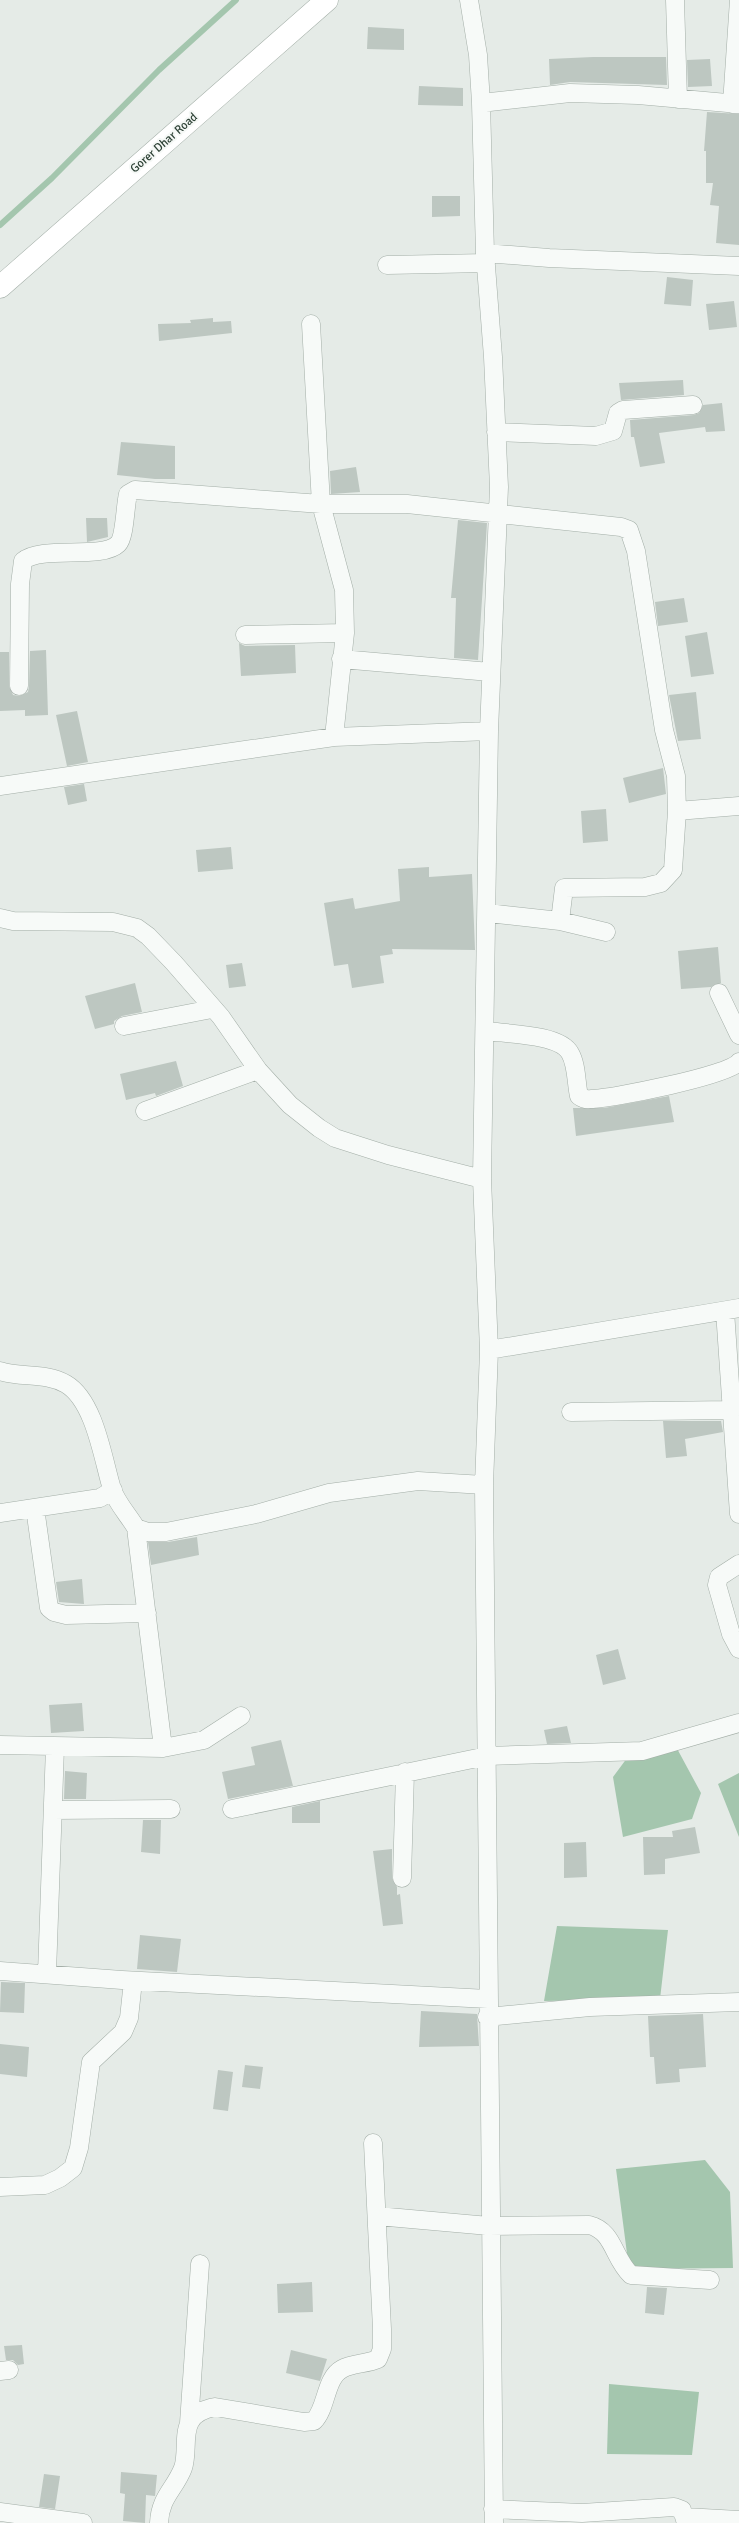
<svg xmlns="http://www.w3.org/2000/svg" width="739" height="2523" font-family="Signika,sans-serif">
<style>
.water{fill:#a4c6ae}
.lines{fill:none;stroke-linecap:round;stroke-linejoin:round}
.stream{stroke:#a4c6ae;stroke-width:6}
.building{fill:#bdc7c1}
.street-casing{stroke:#a3aea7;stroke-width:19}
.secondary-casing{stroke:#a3aea7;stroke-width:23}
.street{stroke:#f7faf8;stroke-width:18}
.secondary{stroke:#fff;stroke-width:22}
.labels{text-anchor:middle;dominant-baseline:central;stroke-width:4;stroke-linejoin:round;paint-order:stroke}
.street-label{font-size:12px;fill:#2e4236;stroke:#f5f8f6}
</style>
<rect width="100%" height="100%" fill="#e5ebe7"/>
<path class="water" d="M674,1743L701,1793L692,1819L623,1837L613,1777L633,1750Z
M739,1773V1837L718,1784Z
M557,1926L668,1930L660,1999L544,2001Z
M705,2160L730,2192L733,2268L629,2269L616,2169Z
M609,2384L699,2392L692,2455L607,2454Z"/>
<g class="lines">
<path class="stream" d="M0,225L52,178L159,70L236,0"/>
</g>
<path class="building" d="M368,27L404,29V50L367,49Z
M593,57H666L667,85L570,82L550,85L549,59Z
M710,59L712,86L688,87L687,60Z
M419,86L463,88V106L418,105Z
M707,112L739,114V245L716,243L719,206L710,205L713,183H706V151H704Z
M432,196H460V216L432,217Z
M667,277L693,280L691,306L664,304Z
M734,301L737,327L709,330L706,304Z
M213,318V322L231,321L232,333L159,341L158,324L191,323L190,320Z
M683,380L684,395L621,400L619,383Z
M722,403L725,431L706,432L705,427L659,433L665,463L640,467L634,437H631L630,420L694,415L699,413L703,405Z
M121,442L175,446V479H155L117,475Z
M356,467L360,492L331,494L330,471Z
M86,518H107L108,537L87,542Z
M458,520L487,523L478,660L454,658L456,598H451Z
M684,598L688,622L658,626L655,602Z
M707,632L714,674L691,677L685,636Z
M239,643L245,646L295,645L296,673L241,676Z
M46,650L48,715L25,716V710L0,711V652H9V686L13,695L19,696L28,692L29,686L30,651Z
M696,692L701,739L678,741L669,695Z
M77,711L88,762L67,766L56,715Z
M663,768L666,794L629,803L623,778Z
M84,784L87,801L68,805L64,787Z
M606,809L608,841L583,843L581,811Z
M231,847L233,869L198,872L196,850Z
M429,867V877L472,874L475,950L392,949L393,954L380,956L384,983L352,988L348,964L334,966L324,903L353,898L355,909L400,901L398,869Z
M718,947L721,983L711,987L681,989L678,951Z
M242,963L246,986L229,988L226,965Z
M135,983L142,1012L122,1016L114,1021V1024L95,1029L85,996Z
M176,1061L183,1086L156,1096L155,1093L126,1100L120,1074Z
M669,1096L674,1122L576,1136L573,1108H604Z
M663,1421H721L723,1432L685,1439L687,1456L666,1458Z
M197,1537L199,1555L151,1565L148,1542H168Z
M82,1579L84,1604L59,1602L56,1582Z
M618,1649L626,1679L603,1685L596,1655Z
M82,1703L84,1731L51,1733L49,1705Z
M567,1726L571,1743L547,1744L544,1730Z
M281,1740L293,1786L228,1799L222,1772L255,1765L251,1747Z
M65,1771L87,1773L86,1799H64Z
M320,1801V1823H292V1807Z
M143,1820H161L160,1854L141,1852Z
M695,1827L700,1853L665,1859V1874L644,1875L643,1837H673L672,1831Z
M586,1842L587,1877L564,1878V1843Z
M392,1849V1878L397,1887V1895L400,1894L403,1924L383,1926L373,1851Z
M140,1935L181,1939L177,1972L137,1969Z
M1,1982L25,1983L24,2013L0,2012Z
M421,2011L477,2014L479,2046L419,2047Z
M703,2014L706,2067L679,2069L680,2082L656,2084L654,2057H650L648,2016Z
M0,2044L29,2047L27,2077L0,2074Z
M245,2065L263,2067L260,2089L242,2087Z
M218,2070L233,2072L228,2111L213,2109Z
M312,2282L313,2312L278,2313L277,2284Z
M647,2287L667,2288L664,2315L645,2313Z
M22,2345L24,2364L18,2365L13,2360H6L4,2346Z
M291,2350L327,2359L320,2381L286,2373Z
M121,2472L157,2475L155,2496L146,2495L145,2523L123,2521L125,2494L120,2493Z
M44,2474L60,2476L55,2509L39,2507Z"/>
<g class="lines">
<g class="street-casing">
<path id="street" d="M469,0L478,55L481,103L485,253L493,357L499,487L489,731L482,1179L489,1350L484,1485L494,2523
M675,0L678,99
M481,103L570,93L638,95L739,104
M732,104L739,0
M485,253L549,258L739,266
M387,265L486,263
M311,324L321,504L344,590L345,633L334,737
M496,432L596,436L613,431L618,413L623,410L693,405
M245,635L345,633
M341,659L490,672
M19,686L20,584L23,561C41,545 102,560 118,544C125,537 125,506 128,494L135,490L321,504H407L621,527L629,530L636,551L664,730L676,776L677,811L673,870L661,883L645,887L564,888L560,921L488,913
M0,786L334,737L489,731
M677,811L739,806
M0,918L13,921L113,922L137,928L148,936L174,963L221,1017L258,1070L290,1105L319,1128L335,1138L388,1155L482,1179
M560,921L606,932
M719,993L739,1035
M124,1026L212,1009
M486,1031C507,1034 560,1034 570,1053C577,1065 576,1083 579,1096C583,1099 586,1100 591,1099C610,1099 731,1075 739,1062
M145,1111L258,1070
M725,1311L739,1514
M489,1350L739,1308
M0,1371C21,1378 45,1372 66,1384C95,1401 103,1460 112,1489C116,1502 129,1516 136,1528L148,1532H166L256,1514L329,1493L418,1481L484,1485
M571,1412L732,1410
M35,1508L49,1608L54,1612L66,1615L147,1613
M0,1513L100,1498L113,1490
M136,1528L163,1748
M739,1564L719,1577L717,1585L731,1634L739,1649
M0,1745L163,1748L204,1740L241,1716
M232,1809L487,1756L642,1751L739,1723
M53,1810L171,1809
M402,1878L405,1772
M0,1971L122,1980L488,1999
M47,1973L55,1747
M487,2017L590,2007L739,2002
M0,2187L45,2185L60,2178L73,2168L79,2148L91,2062L123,2032L129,2018L133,1981
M377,2216L489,2226L589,2225C614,2231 613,2258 631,2275L710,2280
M0,2371L9,2370
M189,2423L200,2264
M493,2509L582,2513L674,2507L682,2510L686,2523
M0,2512L83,2523
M685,2517L739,2520
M159,2523C160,2497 175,2489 183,2468C188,2454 183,2434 190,2422C195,2412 205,2409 215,2407L304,2422L314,2421C327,2408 325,2378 342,2369C352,2363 367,2364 378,2359L382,2349V2329L373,2143"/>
</g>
<g class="secondary-casing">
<path id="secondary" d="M0,287L327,0"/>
</g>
<use href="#street" class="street"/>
<use href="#secondary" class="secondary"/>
</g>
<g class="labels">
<g class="street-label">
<text transform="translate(164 143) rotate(-41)">Gorer Dhar Road</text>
</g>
</g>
</svg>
